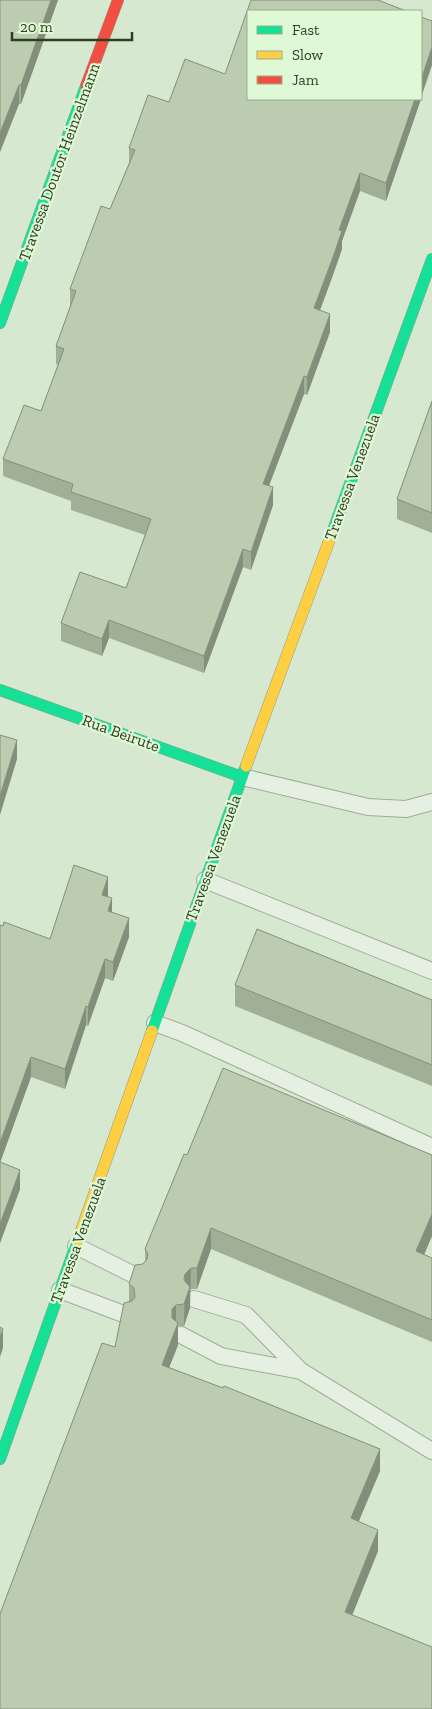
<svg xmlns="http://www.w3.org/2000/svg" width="432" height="1709" font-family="'Zilla Slab',serif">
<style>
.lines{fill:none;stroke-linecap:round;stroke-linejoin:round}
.lane-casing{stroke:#a0ad98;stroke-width:18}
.fast-casing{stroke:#909d88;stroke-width:12}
.slow-casing{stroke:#909d88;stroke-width:12}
.jam-casing{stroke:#909d88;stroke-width:12}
.lane{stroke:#e5efe2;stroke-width:16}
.fast{stroke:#16e098;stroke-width:11}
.slow{stroke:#ffcf43;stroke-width:11}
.jam{stroke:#f24e42;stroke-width:11}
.wall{fill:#a2af97}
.shaded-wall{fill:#848f7b}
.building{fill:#bcccb0;stroke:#848f7b}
.labels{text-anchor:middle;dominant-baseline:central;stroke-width:4.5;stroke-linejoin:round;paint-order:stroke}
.street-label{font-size:16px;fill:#2e3e1e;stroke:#dff8d6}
</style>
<rect width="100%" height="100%" fill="#d6e8d0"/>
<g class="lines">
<g class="lane-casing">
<path id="lane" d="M242,777L368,807L406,809L432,802
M205,880L432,971
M155,1023L182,1033L432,1147
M76,1246L138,1277
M60,1290L126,1315
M194,1299L246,1315L301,1371L432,1451
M181,1335L221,1356L301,1371"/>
</g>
<g class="fast-casing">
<path id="fast" d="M0,323L86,86
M332,533L432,259
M0,690L242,777
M152,1031L246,766
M0,1459L77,1242"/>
</g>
<g class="slow-casing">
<path id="slow" d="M246,766L332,533
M77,1242L152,1031"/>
</g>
<g class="jam-casing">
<path id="jam" d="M86,86L118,0"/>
</g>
<use href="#lane" class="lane"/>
<use href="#fast" class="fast"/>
<use href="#slow" class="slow"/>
<use href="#jam" class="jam"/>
</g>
<path class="wall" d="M0,0H58L21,104H19L0,152Z
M225,74L421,99L386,201L360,191L342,241V249L320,310L330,332L307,395L304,394L269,486L273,505L251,570L243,567L204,673L109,638L102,656L61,641V623L126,588L145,535L71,510V501L3,476V459L41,411L59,365L56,364V346L70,307V289L110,209L129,163V148L169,102Z
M432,401V533L397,519V499Z
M108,897L112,913L129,937L113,981L105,978L88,1026L86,1025L65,1089L31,1077L0,1162L20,1189L0,1243V925L50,939Z
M235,985L432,1000V1086L235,1006Z
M184,1154L432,1236L424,1255L432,1258V1342L211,1249L197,1289H191L190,1290V1308L184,1326H178V1345L169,1367L380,1471L358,1521L378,1551L352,1615L432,1709L115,1347L129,1302V1284L145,1262V1249Z"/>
<path class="shaded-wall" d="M51,0H58L21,104V85Z
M432,47V65L421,98V80Z
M19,85V104L0,152V133Z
M415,99H421L386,201V183Z
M360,173V191L342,241V249L332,278L314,326V308L339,230Z
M330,314V332L307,395V377Z
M304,376V394L263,501V484Z
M273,487V505L251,570V552Z
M243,549V567L204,673V656Z
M109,620V638L102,656V639Z
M17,740V759L0,815V796Z
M108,877V896L102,914V895Z
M112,898V917L108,911Z
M129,918V937L113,981V962Z
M105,959V978L88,1026V1007Z
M86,1006V1025L65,1089V1069Z
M31,1057V1077L0,1163V1143Z
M20,1170V1189L0,1243V1224Z
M432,1214V1236L416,1273V1251Z
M211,1228V1249L197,1289V1268Z
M191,1268L190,1308L184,1326L185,1274Z
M176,1305V1326L172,1331V1309Z
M178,1323V1345L162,1386V1365Z
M3,1329V1348L0,1357V1338Z
M380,1449V1471L351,1540V1518Z
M378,1530V1551L345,1633V1612Z"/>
<path class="building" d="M0,0H51L21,85H19L0,133Z
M251,0H378L406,11H248V99H415L386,183L360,173L339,230L342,231L332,260L314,308L330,314L307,377L304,376L263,484L273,487L251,552L243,549L204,656L109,620L102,639L61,623L80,572L126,588L151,519L71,492L73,484L3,459L24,405L41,411L64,349L56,346L76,291L70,289L101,206L110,209L135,150L129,148L148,95L169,102L185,59L225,74Z
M421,17L432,21V47L421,80Z
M432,401V513L397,499Z
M0,735L17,740L0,796Z
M74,865L108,877L102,895L112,898L108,911L129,918L113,962L105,959L88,1007L86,1006L65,1069L31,1057L0,1143V925L3,926L4,922L50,939Z
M257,929L432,1000V1065L235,985Z
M223,1068L432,1155V1214L416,1251L432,1258V1320L211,1228L197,1268H191L185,1274L184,1280L190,1287L184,1304L176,1305L172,1309V1318L178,1323L162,1365L223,1388L224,1386L380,1449L351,1518L378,1530L345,1612L432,1647V1709H0V1614L102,1343L115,1347L124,1303L132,1301L135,1297L134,1288L129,1284L135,1265L143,1264L147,1259L148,1254L145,1249L184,1154L187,1155Z
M0,1162L20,1170L0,1224Z
M0,1327L3,1329L0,1338Z"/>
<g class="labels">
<g class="street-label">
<text transform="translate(59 162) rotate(-70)">Travessa Doutor Heinzelmann</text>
<text transform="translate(352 477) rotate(-70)">Travessa Venezuela</text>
<text transform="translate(121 733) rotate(20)">Rua Beirute</text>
<text transform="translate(213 858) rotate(-70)">Travessa Venezuela</text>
<text transform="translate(78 1240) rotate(-70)">Travessa Venezuela</text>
</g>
</g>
<rect x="247" y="10" width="175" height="90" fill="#dff8d6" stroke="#98ae8c"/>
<rect x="257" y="26" width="25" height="8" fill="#16e098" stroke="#98ae8c"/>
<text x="292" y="35" font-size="15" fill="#2e3e1e">Fast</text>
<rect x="257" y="51" width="25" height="8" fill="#ffcf43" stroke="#98ae8c"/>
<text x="292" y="60" font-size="15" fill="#2e3e1e">Slow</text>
<rect x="257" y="76" width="25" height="8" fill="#f24e42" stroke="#98ae8c"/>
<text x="292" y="85" font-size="15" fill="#2e3e1e">Jam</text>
<path d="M12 32v8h120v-8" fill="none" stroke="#2e3e1e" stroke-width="2.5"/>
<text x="20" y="32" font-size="15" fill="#2e3e1e" stroke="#dff8d6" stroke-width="4" paint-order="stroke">20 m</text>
</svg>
